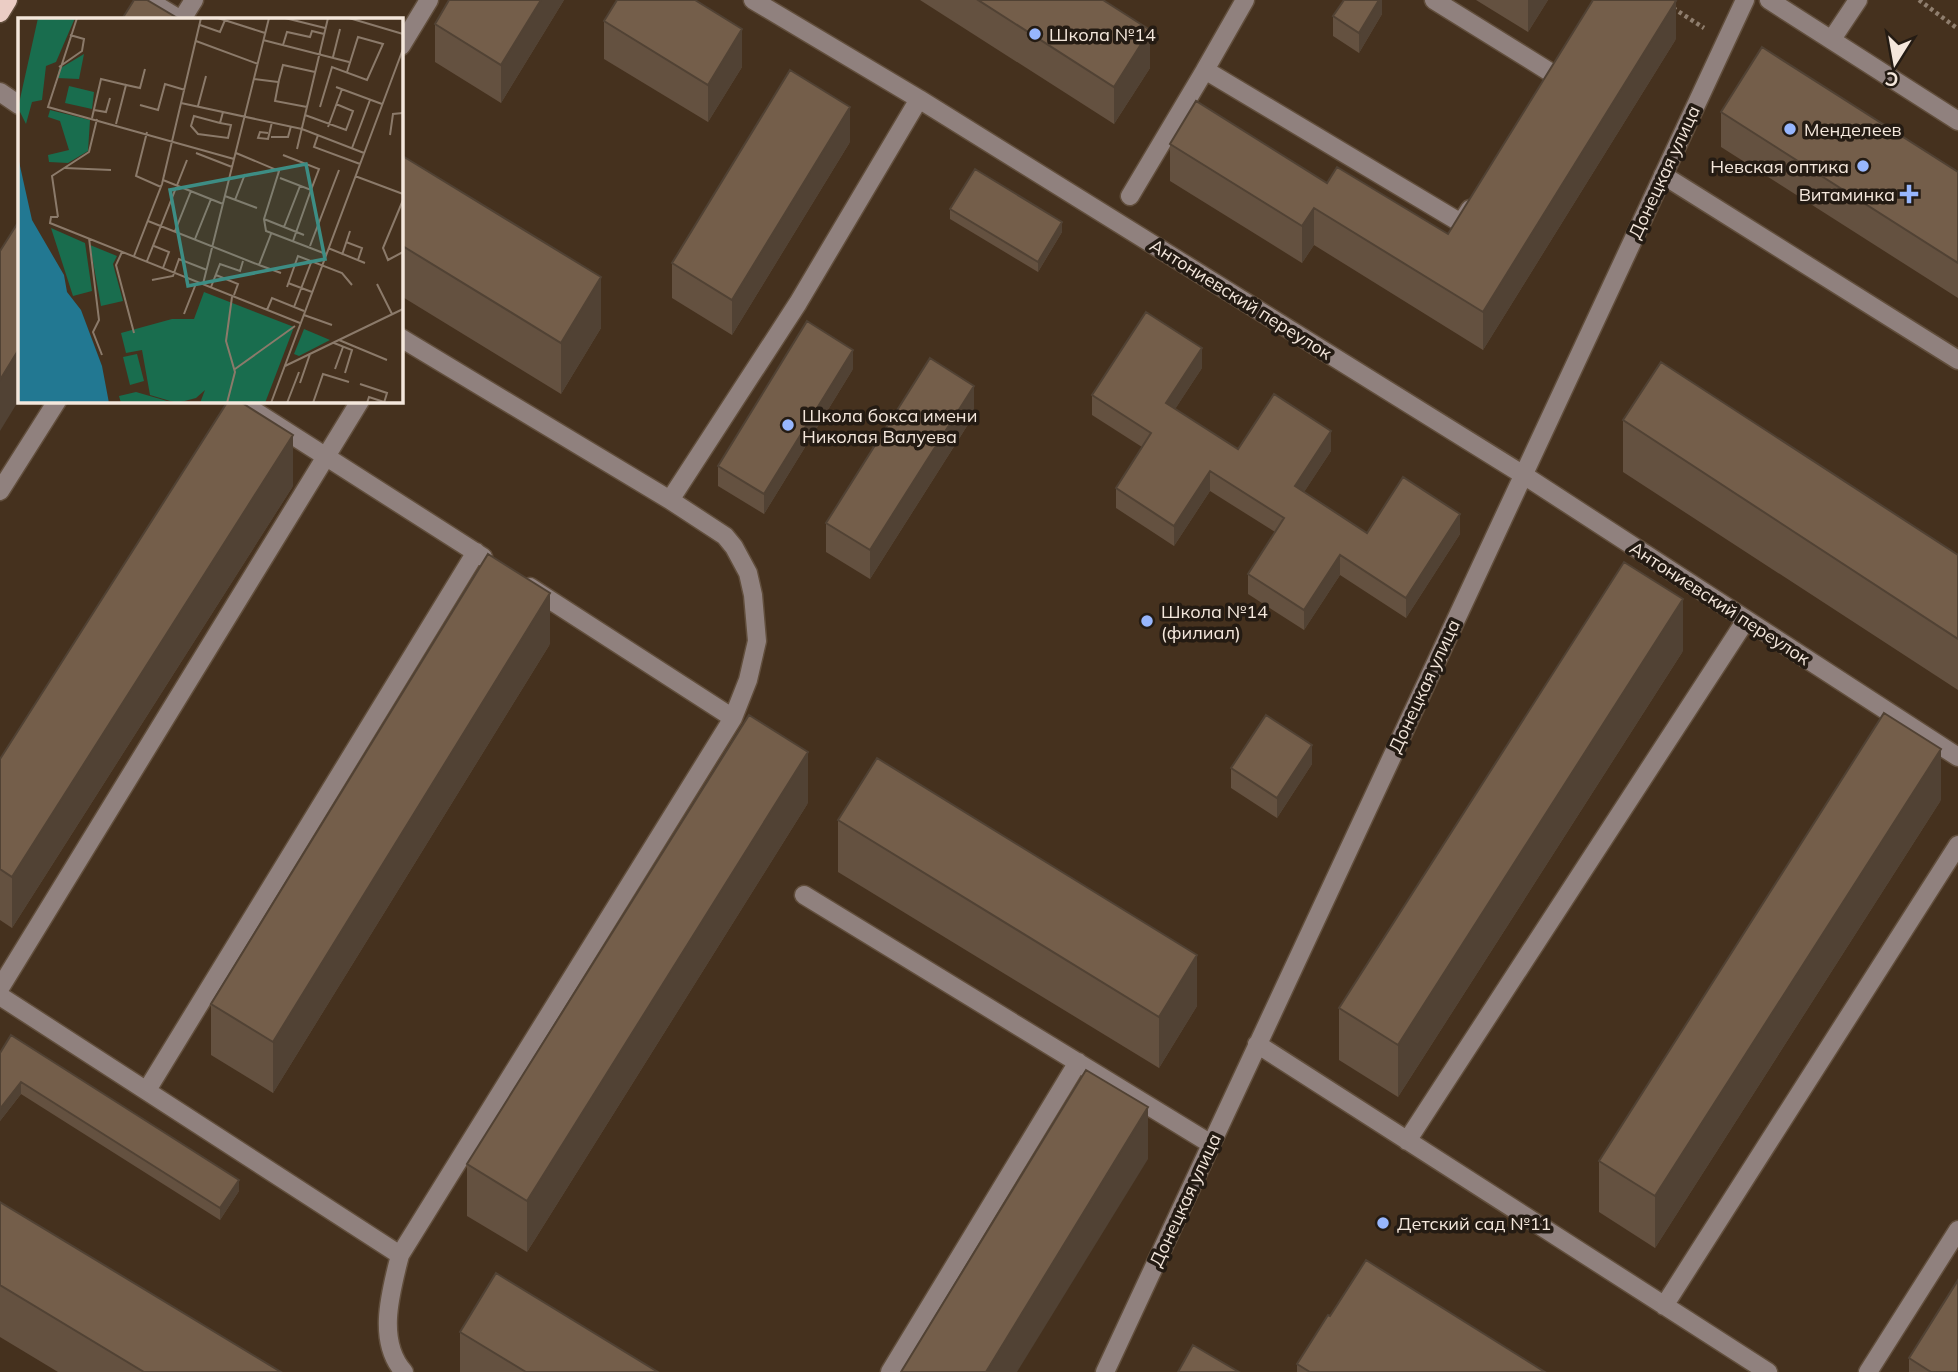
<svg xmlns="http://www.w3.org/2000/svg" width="1958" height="1372" font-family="Mulish,sans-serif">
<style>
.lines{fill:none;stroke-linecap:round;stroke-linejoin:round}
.minor-casing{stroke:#614e3c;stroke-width:21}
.major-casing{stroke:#614e3c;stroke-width:21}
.path{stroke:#8f7e6e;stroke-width:4.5;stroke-dasharray:3.5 3.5;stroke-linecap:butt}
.minor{stroke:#90817e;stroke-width:18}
.major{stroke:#ebcdc5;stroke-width:18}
.wall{fill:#645140}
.shaded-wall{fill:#514234}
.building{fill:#745e4a;stroke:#514234;stroke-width:2}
.poi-dot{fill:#97b6fd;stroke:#241b13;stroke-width:2.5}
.labels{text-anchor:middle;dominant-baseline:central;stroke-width:7;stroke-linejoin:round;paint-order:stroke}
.poi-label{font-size:18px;fill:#f4e7dc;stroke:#241b13;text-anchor:start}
.street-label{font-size:18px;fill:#f4e7dc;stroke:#241b13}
.inset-road{fill:none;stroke:#8b7a6a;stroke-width:2}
.view{fill:#3d8d84;fill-opacity:0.15;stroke:#3d8d84;stroke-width:3.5}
.inset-edge{fill:none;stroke:#f4e7dc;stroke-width:3.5}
</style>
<rect width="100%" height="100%" fill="#45311e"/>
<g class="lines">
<g class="minor-casing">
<path id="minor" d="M148,0L179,19
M753,0L919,99
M1434,0L1553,74
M1769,0L1958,121
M182,19L194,0
M1832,39L1858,0
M401,46L429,0
M1205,70L1245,0
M0,92L19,105
M1663,175L1958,360
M1130,196L1205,70L1461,223L1470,209
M401,338L670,500L725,536L734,547L748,573L753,595L757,641L748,680L733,718L400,1255C391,1291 376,1341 404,1372
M239,401L483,557
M0,491L57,401
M670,500L798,303L919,99L1522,474L1958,757
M530,587L733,718
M804,895L1211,1144
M0,988L360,401
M0,996L400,1255
M1257,1044L1768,1372
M147,1090L476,552
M1407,1141L1746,620
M1664,1306L1958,845
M890,1372L1078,1062
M1105,1372L1745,0
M1868,1372L1958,1230"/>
</g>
<g class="major-casing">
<path id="major" d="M0,13L8,0"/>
</g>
<path class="path" d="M1919,0L1958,29
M1673,8L1704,28"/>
<use href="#minor" class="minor"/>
<use href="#major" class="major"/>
</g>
<path class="wall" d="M564,0L501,103L435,62V24Z
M920,0H1103L1150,68L1114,124Z
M1382,0V14L1359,53L1333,36V16Z
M1476,0H1548L1528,32Z
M604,21L742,67L708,122L604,59Z
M1676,39L1483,350L1314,245L1302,263L1170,181V144L1327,183L1448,234Z
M1721,112L1958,172V298L1721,147Z
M850,142L732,335L672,298V263Z
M401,155L601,328L561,394L401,296Z
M950,209L1062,232L1038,272L950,219Z
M1202,368L1175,409L1238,449L1331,451L1304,492L1367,533L1460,534L1406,618L1340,575L1304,630L1248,594V574L1275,532L1210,491L1174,546L1116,508V488L1142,447L1092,415V395Z
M853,369L764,514L718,486V466Z
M974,415L870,579L826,552V523Z
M1623,420L1958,555V690L1623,472Z
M293,486L12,928L0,920V759Z
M550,644L273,1093L211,1055V1004Z
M1683,651L1398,1097L1339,1060V1008Z
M1312,764L1277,818L1231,788V768Z
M1941,800L1655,1248L1599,1212V1161Z
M808,803L527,1252L467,1216V1164Z
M838,820L1197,1006L1159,1068L838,872Z
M0,1053L239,1191L220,1220L21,1094L0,1121Z
M0,1202L281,1372H58L0,1337Z
M1330,1316L1545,1372H1297V1364Z
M460,1332L658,1372H460Z
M1909,1358L1958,1372H1909Z"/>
<path class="shaded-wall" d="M541,0H564L501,103V65Z
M1379,0H1382V14L1359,53V33Z
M1528,0H1548L1528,32Z
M1676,1V39L1483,350V312Z
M742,29V67L708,122V85Z
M1150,30V68L1114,124V87Z
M850,107V142L732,335V300Z
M1314,208V245L1302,263V226Z
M1062,222V232L1038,272V262Z
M601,277V328L561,394V343Z
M1202,348V368L1166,423V403Z
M19,349V400L0,431V380Z
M853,350V369L764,514V494Z
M974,386V415L870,579V550Z
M1331,431V451L1295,506V486Z
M293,435V486L12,928V877Z
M1210,471V491L1174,546V526Z
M1460,514V534L1406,618V598Z
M1340,555V575L1304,630V610Z
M550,593V644L273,1093V1042Z
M1683,599V651L1398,1097V1045Z
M1312,745V764L1277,818V798Z
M1941,749V800L1655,1248V1196Z
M808,752V803L527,1252V1201Z
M1197,955V1006L1159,1068V1017Z
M21,1082V1094L0,1121V1109Z
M1148,1107V1159L1017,1372H986Z
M239,1180V1191L220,1220V1208Z"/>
<path class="building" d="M134,0H147L179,19H122Z
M449,0H541L501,65L435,24Z
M617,0H695L742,29L708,85L604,21Z
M978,0H1103L1150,30L1114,87Z
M1344,0H1379L1359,33L1333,16Z
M1593,0H1674L1676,1L1483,312L1314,208L1302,226L1170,144L1196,101L1327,183L1337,167L1448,234Z
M1762,47L1958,172V263L1721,112Z
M790,70L850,107L732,300L672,263Z
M401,155L601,277L561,343L401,245Z
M975,169L1062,222L1038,262L950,209Z
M19,221V349L0,380V251Z
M1146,312L1202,348L1166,403L1238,449L1274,394L1331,431L1295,486L1367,533L1403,477L1460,514L1406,598L1340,555L1304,610L1248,574L1284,518L1210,471L1174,526L1116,488L1151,433L1092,395Z
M807,321L853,350L764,494L718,466Z
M930,358L974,386L870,550L826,523Z
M1661,362L1958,555V639L1623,420Z
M228,401H239L293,435L12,877L0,869V759Z
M488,554L550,593L273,1042L211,1004Z
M1624,562L1683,599L1398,1045L1339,1008Z
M1884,713L1941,749L1655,1196L1599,1161Z
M749,715L808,752L527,1201L467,1164Z
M1266,715L1312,745L1277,798L1231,768Z
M877,758L1197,955L1159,1017L838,820Z
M11,1035L239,1180L220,1208L21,1082L0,1109V1053Z
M1086,1070L1148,1107L986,1372H901Z
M0,1202L281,1372H144L0,1285Z
M1366,1260L1545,1372H1310L1297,1364L1328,1315L1330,1316Z
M496,1273L658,1372H526L460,1332Z
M1958,1280V1372H1931L1909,1358Z
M1193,1345L1239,1372H1178Z"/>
<g class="poi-dot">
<circle cx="1035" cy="34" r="7"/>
<circle cx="1790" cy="129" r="7"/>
<circle cx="1863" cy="166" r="7"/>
<path d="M1905.5 183.5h7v7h7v7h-7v7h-7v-7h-7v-7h7z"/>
<circle cx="788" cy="425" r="7"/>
<circle cx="1147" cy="621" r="7"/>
<circle cx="1383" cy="1223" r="7"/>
</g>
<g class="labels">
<g class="poi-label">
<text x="1049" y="34">Школа №14</text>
<text x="1804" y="129">Менделеев</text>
<text x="1849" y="166" text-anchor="end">Невская оптика</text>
<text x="1895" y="194" text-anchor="end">Витаминка</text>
<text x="802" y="415">Школа бокса имени<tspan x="802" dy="21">Николая Валуева</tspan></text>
<text x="1161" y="611">Школа №14<tspan x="1161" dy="21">(филиал)</tspan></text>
<text x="1397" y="1223">Детский сад №11</text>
</g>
<g class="street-label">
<text transform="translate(1664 172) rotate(-65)">Донецкая улица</text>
<text transform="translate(1241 299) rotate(32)">Антониевский переулок</text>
<text transform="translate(1720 603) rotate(33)">Антониевский переулок</text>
<text transform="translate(1424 686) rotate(-65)">Донецкая улица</text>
<text transform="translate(1185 1200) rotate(-65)">Донецкая улица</text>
</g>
</g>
<g transform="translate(18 18)">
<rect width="385" height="385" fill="#45311e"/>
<path d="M20,0H57L38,44L28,48L24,82L14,84L8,106L0,90ZM66,36L61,61L39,60L41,51ZM51,68L76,74L74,91L47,85ZM32,92L72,102L70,133L50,145L31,144L30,137L51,132L42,103L30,99ZM33,210L67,225L74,273L55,278ZM72,227L99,238L95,246L105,283L83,288ZM186,274L276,309L247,385H182L187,372L178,380L159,385L132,377L124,332L108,335L103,315L154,301H176ZM286,311L312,322L281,338L276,336ZM119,336L126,363L112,367L105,339ZM118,374L156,385H103L101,378Z" fill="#196d4e"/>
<path d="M0,139L14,202L46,257L49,274L63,292L84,348L91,385H0Z" fill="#227892"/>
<path class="inset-road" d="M59,0L30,89L216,141M200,0L247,15M267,0L307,10M331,0L385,16M182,7L202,14L207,2M245,22L331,44M178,23L240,46M265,27L269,14L292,19L294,13L306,16M315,39L322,11M41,49L64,33L66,21L52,17M236,61L260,64M318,69L364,86M163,85L284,111L346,135M122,87L140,92L147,66L167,72M180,88L188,58M289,89L257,83L261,62L265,47L297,54M302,89L314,49L349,62L365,26L340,19L329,54M76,92L88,94L92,80M287,97L328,112L335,93L318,86M74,100L83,61L108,67M202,105L176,98L173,108L180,116L210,120L213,107L202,105L205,94M98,106L108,67L122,70L127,51M310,109L324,71M129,114L118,158L143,169M250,115L242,114L240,120L250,121L254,104M300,117L296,129L342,146M372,117L375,96L385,95M253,119H270L273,108M334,130L352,82M279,131L310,0M178,135L214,149M218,135L261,153L246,201L248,213L308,236M47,150L93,152M337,158L385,176M262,160L293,172L301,151L265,137M145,162L205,186M207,178L239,190M217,182L227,156M385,182L365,230L370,242L385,234M40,199H33L32,205L282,305M40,199L34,158L71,134L79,101M246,201L286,217M130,203L241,247L253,216M266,209L282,168M157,213L173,173M71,220L81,302L75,314L84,337M177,221L193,181M275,223L293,172M328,224L344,230L340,242M136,228L151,234L145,250M292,228L321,152M310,230L347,245M104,234L98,247L116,315M324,237L332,213M116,238L144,166L183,0M129,243L169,142M241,247L263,255M198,257L220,266L216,277M134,262L155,258L161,241L189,252M270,265L294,274M185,266L251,0M359,266L374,296M193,269L202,246L222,253L225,243M269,269L280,238L324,255L334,267M276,289L294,242M249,292L254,280L286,293M166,296L179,263M286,297L314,307M321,322L369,342M316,325L334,332L327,355M267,348L385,291M217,351L277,308M317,351L325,329M282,365L292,336M342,366L369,375L366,385M209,385L217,354L208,323L214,279M253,385L385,31M269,385L281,354M295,385L305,356L331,364M349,385L351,379L366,384"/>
<path class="view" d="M288,146L307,241L170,268L152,172Z"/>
<rect width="385" height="385" class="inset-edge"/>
</g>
<g transform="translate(1895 63) rotate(191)" stroke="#241b13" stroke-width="5" paint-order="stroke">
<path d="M0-5L12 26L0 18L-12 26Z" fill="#f4e7dc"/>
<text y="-10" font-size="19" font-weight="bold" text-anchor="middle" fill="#f4e7dc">С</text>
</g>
</svg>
